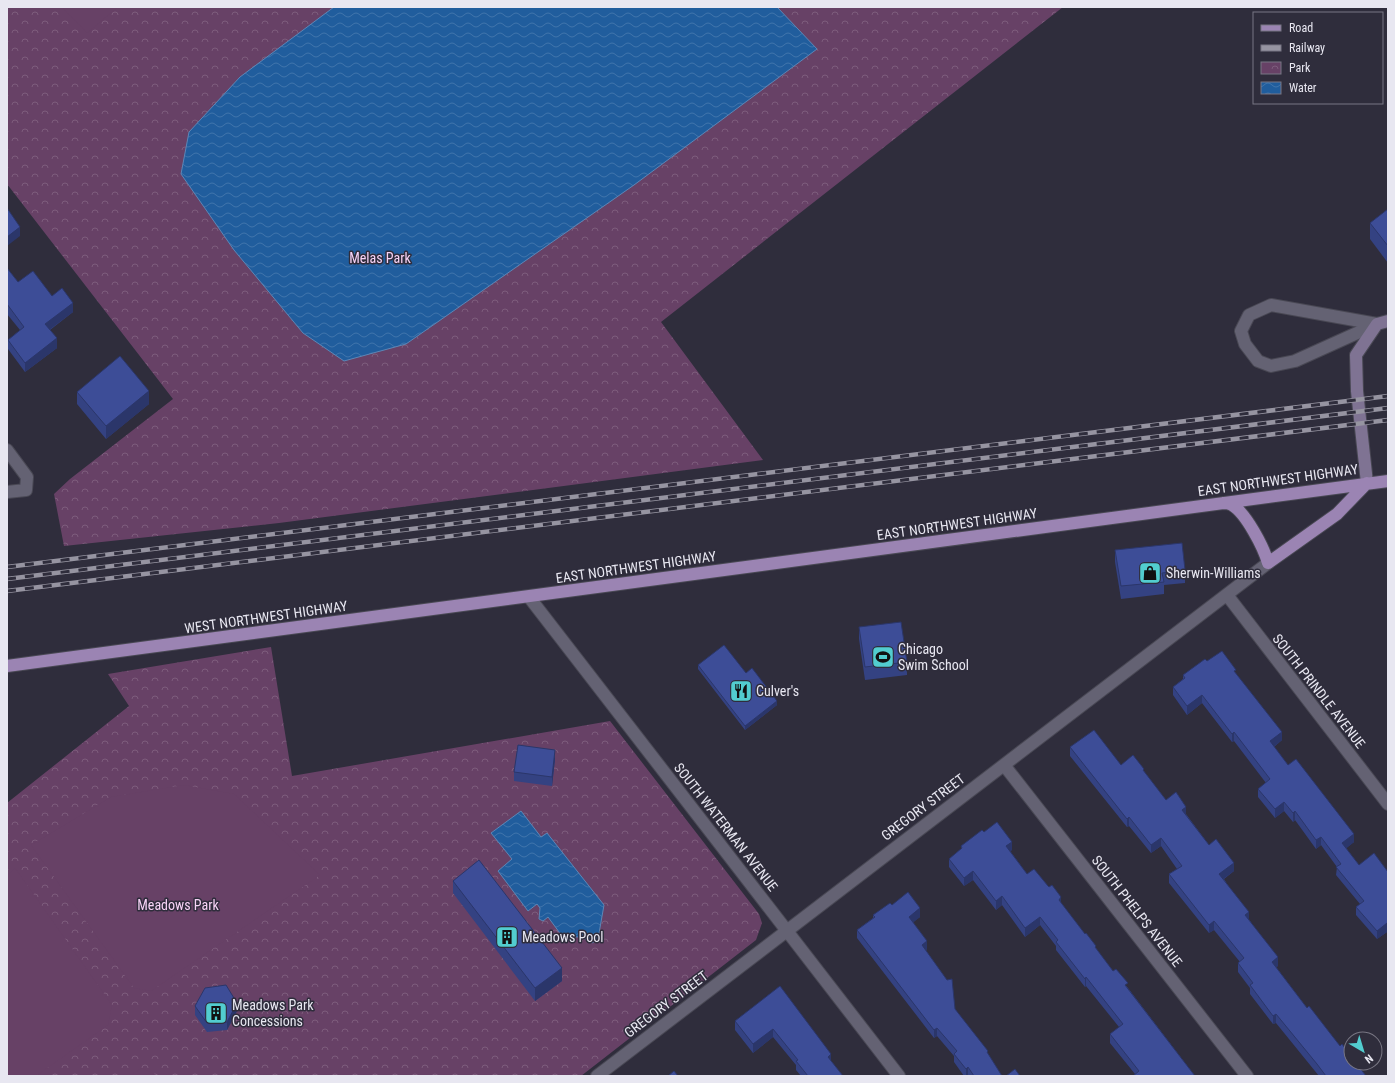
<svg xmlns="http://www.w3.org/2000/svg" width="1395" height="1083" font-family="'Roboto Condensed',sans-serif">
<style>
.park{fill:url(#park-crowns)}
.pitch{fill:#674166}
.water{fill:url(#water-waves);stroke:#5c86b6}
.lines{fill:none;stroke-linecap:round;stroke-linejoin:round}
.street-casing{stroke:#494854;stroke-width:14}
.secondary-casing{stroke:#494854;stroke-width:14}
.primary-casing{stroke:#494854;stroke-width:14}
.street{stroke:#646273;stroke-width:12}
.secondary{stroke:#7f7393;stroke-width:12}
.primary{stroke:#9b84b3;stroke-width:12}
.rail-casing{stroke:#9694a1;stroke-width:4.5}
.rail{stroke:#2f2d3c;stroke-width:3;stroke-dasharray:9;stroke-linecap:butt}
.wall{fill:#344282}
.shaded-wall{fill:#2b366a}
.building{fill:#3d4d97;stroke:#2b366a}
.labels{text-anchor:middle;dominant-baseline:central;stroke-width:3;stroke-linejoin:round;paint-order:stroke}
.park-label{font-size:14px;fill:#f7d3f6;stroke:#2f2d3c}
.street-label{font-size:14px;fill:#e8e7f1;stroke:#2f2d3c}
.poi-label{font-size:14px;fill:#e8e7f1;stroke:#2f2d3c;text-anchor:start}
</style>
<defs>
<pattern id="park-crowns" width="20" height="18" patternUnits="userSpaceOnUse"><rect width="20" height="18" fill="#674166"/><path d="M2 6a3 3 0 1 1 6 0M12 15a3 3 0 1 1 6 0" fill="none" stroke="#7d5c7c"/></pattern>
<pattern id="water-waves" width="16" height="10" patternUnits="userSpaceOnUse"><rect width="16" height="10" fill="#205d9d"/><path d="M0 5q4-4 8 0t8 0" fill="none" stroke="#4074ab"/></pattern>
</defs>
<rect width="100%" height="100%" fill="#2f2d3c"/>
<path class="park" d="M7,7H1063L661,322L763,460L279,523L64,546L54,494L70,479L173,399L7,184Z
M271,647L292,776L610,721L759,914L762,923L756,940L581,1076H7V803L129,706L108,674Z"/>
<path class="pitch" d="M62,7H118L87,33Z
M184,785L234,794L320,875L151,991L134,988L31,845L111,797Z
M15,868L112,1005L108,1025L36,1076H7V876Z
M142,1068L158,1076H129Z"/>
<path class="water" d="M334,7H777L817,49L634,185L406,344L344,361L303,333L234,250L181,174L189,132L240,77Z
M521,811L541,837L547,833L604,905L598,939L592,943C583,936 576,935 565,940L548,917L543,921L539,919L540,908L537,904L528,911L498,871L512,859L491,833Z"/>
<g class="lines">
<g class="street-casing">
<path id="street" d="M1271,305L1377,324L1295,361L1271,366L1258,361L1245,344L1241,331L1249,315Z
M7,450L27,477L26,490L7,492
M1227,595L1388,804
M529,597L899,1076
M1004,765L1247,1076
M597,1076L1268,563"/>
</g>
<g class="secondary-casing">
<path id="secondary" d="M1367,483L1357,391L1356,355L1377,324L1388,321"/>
</g>
<g class="primary-casing">
<path id="primary" d="M1223,503C1226,503 1229,503 1232,505C1246,513 1264,548 1268,563L1337,514L1367,483
M7,666L1388,481"/>
</g>
<use href="#street" class="street"/>
<use href="#secondary" class="secondary"/>
<use href="#primary" class="primary"/>
<g class="rail-casing">
<path id="rail" d="M7,567L1388,396
M7,579L1388,408
M7,591L1388,420"/>
</g>
<use href="#rail" class="rail"/>
</g>
<path class="wall" d="M1388,209V263L1370,239V223Z
M7,268L18,282L52,296L73,312L50,330L57,348L25,372L8,349V340L20,330L7,314Z
M77,392L149,404L106,439L77,404Z
M1115,550L1185,570V583L1164,585V594L1121,599L1115,562Z
M859,627L907,662V675L865,680L859,639Z
M698,665L777,705L745,730L698,669Z
M1236,674L1282,740L1274,747L1288,765L1354,842L1346,848L1359,865L1388,872V933L1387,932L1377,939L1356,915V907L1360,904L1336,875L1337,867L1321,845L1316,849L1295,820L1293,822L1284,811L1275,818L1258,797V789L1266,783L1234,741L1232,742L1202,703L1187,715L1173,695V687L1183,679V675Z
M1070,747L1121,765L1144,772L1166,800L1186,814L1209,845L1234,871L1224,879L1278,966L1276,967L1307,1008L1366,1076H1319L1276,1023L1273,1024L1250,994V988L1238,972V963L1240,962L1214,930L1209,933L1169,883V874L1177,869L1161,846L1151,853L1129,826L1127,827L1070,756Z
M555,759L552,786L514,781V772Z
M984,832L1012,850L1010,851L1027,874L1061,903L1113,971L1128,988L1195,1076L1135,1074L1110,1043V1034L1119,1027L1086,986L1085,987L1056,950V946L1040,925L1025,937L1002,905L996,910L973,880L964,886L949,867V859L961,849V846Z
M453,881L562,981L535,1001L453,893Z
M892,905L920,917L913,922L927,949L926,950L955,1009L988,1055L1002,1076H964L954,1062V1056L937,1036L934,1038L857,938V930L873,918V915Z
M780,986L831,1061L843,1076H801L796,1070V1065L773,1037L753,1053L735,1030V1021Z
M195,1006L237,1011L227,1030L207,1032L195,1015Z"/>
<path class="shaded-wall" d="M20,227V236L7,246V237Z
M73,303V312L45,333V324Z
M57,338V348L25,372V363Z
M149,391V404L106,439V426Z
M1202,695V703L1187,715V706Z
M777,701V705L745,730V726Z
M1234,732V741L1232,742V734Z
M1282,732V740L1270,750V741Z
M555,750V759L552,786V777Z
M1284,802V811L1275,818V809Z
M1186,807V816L1182,810Z
M1295,811V820L1293,822V813Z
M1129,817V826L1127,827V819Z
M1354,834V842L1342,852V843Z
M1321,837V845L1316,849V840Z
M1161,838V846L1151,853V845Z
M1012,842V850L1006,854V846Z
M1234,863V871L1219,882V874Z
M973,871V880L964,886V878Z
M1002,896V905L996,910V901Z
M1061,897V906L1059,900Z
M920,908V917L909,926V917Z
M1249,912V920L1245,915Z
M1040,917V925L1025,937V928Z
M1214,921V930L1209,933V925Z
M1387,923V932L1377,939V931Z
M927,941V949L922,953V945Z
M1278,957V966L1272,970V962Z
M562,968V981L535,1001V988Z
M1086,977V986L1085,987V979Z
M237,1003V1011L227,1030V1022Z
M1276,1014V1023L1273,1024V1016Z
M937,1028V1036L934,1038V1030Z
M773,1029V1037L753,1053V1044Z
M831,1054V1062L828,1057Z
M968,1067V1076H966V1069Z"/>
<path class="building" d="M7,208L20,227L7,237Z
M1388,209V246L1370,223Z
M7,268L18,282L33,271L52,296L62,288L73,303L45,324L57,338L25,363L8,340L24,327L7,304Z
M120,356L149,391L106,426L77,392Z
M1182,543L1185,570L1162,573L1164,582L1121,586L1115,550Z
M901,622L907,662L865,667L859,627Z
M724,645L746,673L752,668L777,701L745,726L698,665Z
M1222,651L1236,670L1234,671L1282,732L1270,741L1288,765L1296,759L1354,834L1342,843L1359,865L1374,853L1388,872V925L1387,923L1377,931L1356,907L1364,901L1336,867L1341,864L1321,837L1316,840L1295,811L1293,813L1284,802L1275,809L1258,789L1270,779L1234,732L1232,734L1202,695L1187,706L1173,687L1185,678L1183,675L1205,659L1207,661Z
M1094,730L1121,765L1133,755L1144,769L1143,770L1166,800L1176,792L1186,807L1182,810L1209,845L1216,839L1234,863L1219,874L1249,912L1245,915L1278,957L1272,962L1307,1008L1309,1006L1340,1046L1342,1044L1351,1056V1063H1356L1366,1076H1326L1317,1064L1276,1014L1273,1016L1250,985L1253,983L1238,963L1244,958L1214,921L1209,925L1169,874L1182,866L1161,838L1151,845L1129,817L1127,819L1070,747Z
M518,745L555,750L552,777L514,772Z
M997,822L1012,842L1006,846L1027,874L1034,869L1048,886L1049,887L1052,885L1061,897L1059,900L1085,934L1086,933L1096,946L1095,947L1113,971L1116,969L1128,983L1125,985L1195,1076H1133L1139,1071L1110,1034L1123,1024L1086,977L1085,979L1056,942L1058,940L1040,917L1025,928L1002,896L996,901L973,871L964,878L949,859L962,848L961,846L982,830L984,832Z
M479,860L562,968L535,988L453,881Z
M908,892L920,908L909,917L927,941L922,945L947,980L952,979L955,1009L988,1051L987,1052L1002,1076H974L968,1067L966,1069L954,1054L957,1051L937,1028L934,1030L857,930L875,917L873,915L890,903L892,905Z
M226,985L237,1003L227,1022L207,1023L195,1006L205,988Z
M780,986L831,1054L828,1057L843,1076H808L796,1061L798,1060L773,1029L753,1044L735,1021Z
M1015,1069L1020,1076H1006Z
M674,1071L678,1076H668Z"/>
<defs>
<g id="shop-square" transform="scale(1.15)"><rect x="-9" y="-9" width="18" height="18" rx="4" fill="#52cdcf" stroke="#2f2d3c"/><path d="M-5-2.5h2.3a2.7 3.5 0 0 1 5.4 0H5L5.5 6h-11ZM-1.5-2.5h3a1.5 2.3 0 0 0-3 0Z" fill="#111"/></g>
<g id="stadium-square" transform="scale(1.15)"><rect x="-9" y="-9" width="18" height="18" rx="4" fill="#52cdcf" stroke="#2f2d3c"/><path d="M0-5a6.5 5 0 1 0 0 10a6.5 5 0 1 0 0-10ZM-3.5-1.8h7v3.6h-7Z" fill="#111"/></g>
<g id="restaurant-square" transform="scale(1.15)"><rect x="-9" y="-9" width="18" height="18" rx="4" fill="#52cdcf" stroke="#2f2d3c"/><path d="M-5-6h1v4h1v-4h1v4h1v-4h1v5L-1.5 .5V6h-2V.5L-5-1ZM5-6V6H3V1.5H1.5Q1.5-4 5-6Z" fill="#111"/></g>
<g id="building-square" transform="scale(1.15)"><rect x="-9" y="-9" width="18" height="18" rx="4" fill="#52cdcf" stroke="#2f2d3c"/><path d="M-4-6H4V6H1V3H-1V6H-4ZM-2.5-4.3h1.7v1.8h-1.7ZM.8-4.3h1.7v1.8H.8ZM-2.5-1h1.7V.8h-1.7ZM.8-1h1.7V.8H.8Z" fill="#111"/></g>
</defs>
<g fill-rule="evenodd">
<use href="#shop-square" x="1150" y="573"/>
<use href="#stadium-square" x="883" y="657"/>
<use href="#restaurant-square" x="741" y="691"/>
<use href="#building-square" x="507" y="937"/>
<use href="#building-square" x="216" y="1013"/>
</g>
<g class="labels">
<g class="park-label">
<text x="380" y="258">Melas Park</text>
<text x="178" y="905">Meadows Park</text>
</g>
<g class="street-label">
<text transform="translate(1278 480) rotate(-8)">EAST NORTHWEST HIGHWAY</text>
<text transform="translate(957 524) rotate(-8)">EAST NORTHWEST HIGHWAY</text>
<text transform="translate(636 567) rotate(-8)">EAST NORTHWEST HIGHWAY</text>
<text transform="translate(266 617) rotate(-8)">WEST NORTHWEST HIGHWAY</text>
<text transform="translate(1319 691) rotate(52)">SOUTH PRINDLE AVENUE</text>
<text transform="translate(923 807) rotate(-37)">GREGORY STREET</text>
<text transform="translate(726 827) rotate(52)">SOUTH WATERMAN AVENUE</text>
<text transform="translate(1137 911) rotate(52)">SOUTH PHELPS AVENUE</text>
<text transform="translate(666 1004) rotate(-37)">GREGORY STREET</text>
</g>
<g class="poi-label">
<text x="1166" y="573">Sherwin-Williams</text>
<text x="898" y="649">Chicago<tspan x="898" dy="16">Swim School</tspan></text>
<text x="756" y="691">Culver's</text>
<text x="522" y="937">Meadows Pool</text>
<text x="232" y="1005">Meadows Park<tspan x="232" dy="16">Concessions</tspan></text>
</g>
</g>
<rect width="1395" height="1083" fill="none" stroke="#e8e7f1" stroke-width="16"/>
<rect x="1253" y="12" width="130" height="92" fill="#2f2d3c" stroke="#797784"/>
<rect x="1261" y="25" width="20" height="6" fill="#9b84b3" stroke="#797784"/>
<text x="1289" y="32" font-size="12" fill="#e8e7f1">Road</text>
<rect x="1261" y="45" width="20" height="6" fill="#9694a1" stroke="#797784"/>
<text x="1289" y="52" font-size="12" fill="#e8e7f1">Railway</text>
<rect x="1261" y="62" width="20" height="12" fill="url(#park-crowns)" stroke="#797784"/>
<text x="1289" y="72" font-size="12" fill="#e8e7f1">Park</text>
<rect x="1261" y="82" width="20" height="12" fill="url(#water-waves)" stroke="#797784"/>
<text x="1289" y="92" font-size="12" fill="#e8e7f1">Water</text>
<g transform="translate(1363 1051) rotate(142)"><circle r="19" fill="#2f2d3c" stroke="#797784"/>
<path d="M0-3L7 15L0 10L-7 15Z" fill="#52cdcf"/>
<text y="-6" font-size="11" font-weight="bold" text-anchor="middle" fill="#e8e7f1">N</text>
</g>
</svg>
